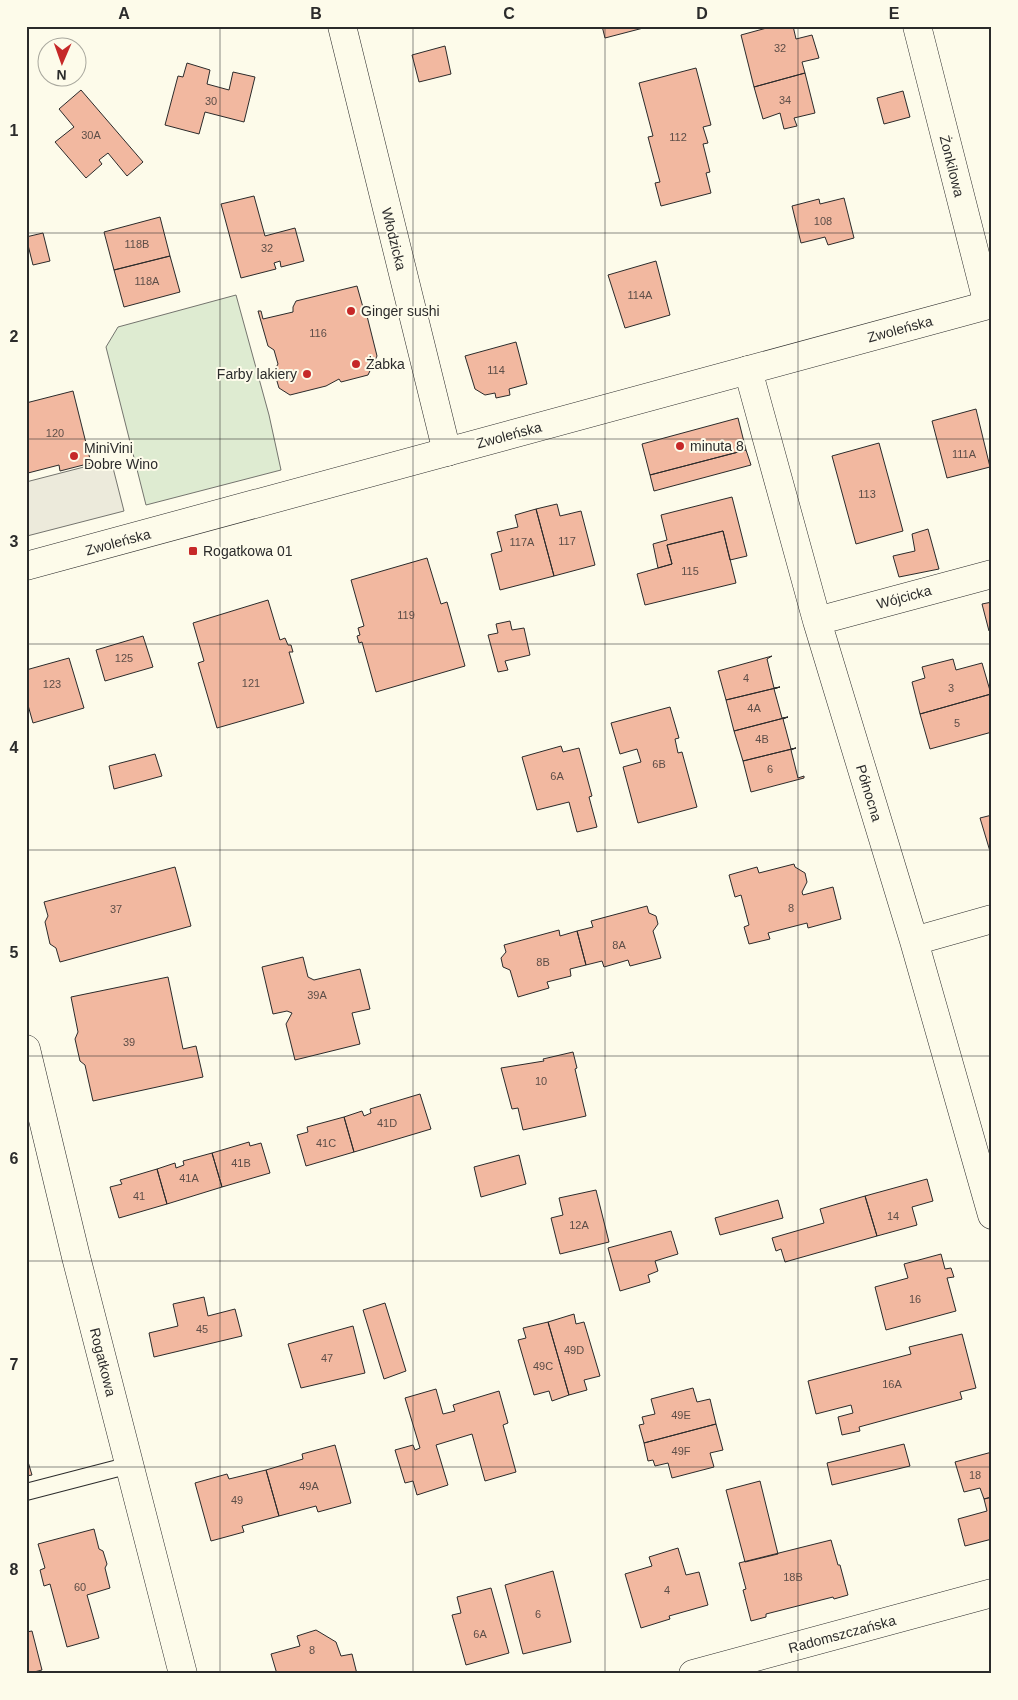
<svg xmlns="http://www.w3.org/2000/svg" width="1018" height="1700" font-family="Arial,sans-serif">
<style>
.green{fill:#deebd1;stroke:#74746e}
.parking{fill:#eceadb;stroke:#74746e}
.building{fill:#f2b8a0;stroke:#2b2b2b}
.lines{fill:none;stroke-linecap:round;stroke-linejoin:round}
.service-casing{stroke:#2b2b2b;stroke-width:18}
.minor-casing{stroke:#2b2b2b;stroke-width:29}
.tertiary-casing{stroke:#2b2b2b;stroke-width:29}
.service{stroke:#fdfbea;stroke-width:16}
.minor{stroke:#fdfbea;stroke-width:28}
.tertiary{stroke:#fdfbea;stroke-width:28}
.grid{fill:none;stroke:#2b2b2b;stroke-width:1;stroke-opacity:0.55}
.poi-dot{fill:#c62828;stroke:#fdfbea;stroke-width:2}
.labels{text-anchor:middle;dominant-baseline:central;stroke-width:4;stroke-linejoin:round;paint-order:stroke}
.number-label{font-size:11px;fill:#5d4e48}
.street-label{font-size:14px;fill:#2b2b2b;stroke:#fdfbea}
.poi-label{font-size:14px;fill:#2b2b2b;stroke:#fdfbea;text-anchor:start}
.neatline{fill:none;stroke:#2b2b2b;stroke-width:2}
.grid-label{font-size:16px;text-anchor:middle;font-weight:bold;fill:#2b2b2b}
</style>
<rect width="100%" height="100%" fill="#fdfbea"/>
<path class="green" d="M236,295L269,415L281,470L146,505L106,347L118,327Z"/>
<path class="parking" d="M111,460L124,511L27,536L26,482Z"/>
<path class="building" d="M602,26H651L605,38Z
M774,26H793L796,39L812,35L819,58L802,62L805,73L754,87L741,35Z
M445,46L451,74L419,82L412,55Z
M187,63L210,70L207,84L229,90L233,72L255,77L244,122L205,112L199,134L165,125L178,76L183,77Z
M696,68L711,125L703,127L708,143L703,144L710,172L706,173L711,193L661,206L655,183L660,182L648,137L653,136L639,83Z
M805,73L815,113L794,118L797,126L784,129L780,113L763,119L754,87Z
M81,90L143,162L127,176L108,153L99,160L102,164L86,178L55,142L74,127L59,109Z
M903,91L910,117L884,124L877,98Z
M254,196L265,236L295,228L304,261L281,267L280,261L274,263L276,269L241,278L221,204Z
M844,198L854,238L828,245L825,237L801,243L792,206L819,199L820,204Z
M160,217L170,256L114,270L104,232Z
M43,233L50,261L33,265L26,237Z
M170,256L180,292L124,307L114,270Z
M656,261L670,315L625,328L608,275Z
M357,286L364,311L366,312L377,356L368,375L341,382L339,379L326,386L290,395L279,388L274,371L278,364L274,350L268,346L258,311H261L263,319L293,312V307L296,301Z
M516,342L527,384L509,389L510,395L496,398L495,393L485,395L475,389L465,356Z
M73,391L91,463L60,471L59,465L28,473L26,468V403Z
M976,409L990,467L947,478L932,421Z
M738,418L746,450L650,475L642,444Z
M879,443L903,531L856,544L832,456Z
M746,450L751,465L654,491L650,475Z
M732,497L747,556L730,560L723,531L667,545L672,564L658,568L653,544L667,540L661,515Z
M557,504L560,516L581,511L595,565L554,576L536,509Z
M536,509L554,576L500,590L491,554L502,551L497,532L518,527L515,515Z
M928,529L939,569L899,577L893,556L915,551L912,534Z
M723,531L736,583L645,605L637,574L672,564L667,545Z
M427,558L441,604L447,602L465,666L376,692L362,642L359,643L357,636L360,635L358,628L364,626L351,580Z
M268,600L280,640L285,638L288,645H291L293,652H289L304,703L217,728L198,663L204,661L193,623Z
M992,602V631H989L982,604Z
M510,621L512,630L524,628L530,655L505,661L508,670L498,672L488,635L498,633L496,624Z
M143,636L153,667L105,681L96,650Z
M772,656L767,659L774,688L780,687L726,700L718,671Z
M69,658L84,708L33,723L26,698V670Z
M953,659L956,670L982,663L991,694L920,714L912,682L925,678L922,667Z
M780,687L774,689L782,718L788,717L734,731L726,700Z
M991,694L992,732L930,749L920,714Z
M670,707L679,738L675,739L678,753L682,752L697,807L638,823L623,767L641,762L637,749L620,754L611,723Z
M788,717L783,719L791,749L796,748L743,761L734,731Z
M561,746L563,752L579,748L592,796L589,797L597,827L577,832L569,802L537,810L522,757Z
M796,748L791,750L798,778L804,776V778L751,792L743,761Z
M155,754L162,776L114,789L109,766Z
M992,815V858L980,818Z
M794,864L795,867L805,873L807,882L802,892L803,895L833,887L841,919L808,928L807,923L768,933L770,939L749,944L744,927L749,925L741,895L735,897L729,875L757,867L759,873Z
M175,867L191,926L60,962L56,948L50,944L45,922L48,916L44,902Z
M647,906L649,913L656,916L658,924L653,931L661,958L630,966L628,960L604,967L602,961L586,965L577,931L593,927L591,921Z
M559,930L560,936L577,931L586,965L570,969L571,976L547,982L549,988L518,997L510,970L503,967L501,958L506,952L504,945Z
M303,957L308,977L314,980L360,969L370,1009L352,1013L360,1044L295,1060L286,1024L292,1013L287,1011L273,1014L262,967Z
M168,977L183,1049L196,1046L203,1077L93,1101L85,1065L80,1061L75,1039L78,1032L71,997Z
M573,1052L577,1068L575,1069L586,1116L523,1130L518,1108L512,1109L501,1068L544,1061L543,1059Z
M420,1094L431,1129L354,1152L344,1117L362,1111L364,1116L371,1113L370,1109Z
M344,1117L354,1152L306,1166L297,1135L308,1132L307,1127Z
M249,1142L250,1146L261,1143L270,1173L222,1187L212,1153Z
M212,1153L222,1187L167,1204L157,1169L175,1163L176,1168L184,1165L183,1161Z
M519,1155L526,1184L481,1197L474,1167Z
M157,1169L167,1204L119,1218L110,1187L122,1184L120,1180Z
M927,1179L933,1201L912,1207L917,1225L877,1236L865,1196Z
M596,1190L609,1242L560,1254L551,1218L563,1215L559,1198Z
M865,1196L877,1236L785,1262L781,1249L776,1251L772,1238L824,1223L820,1209Z
M778,1200L783,1218L720,1235L715,1218Z
M671,1231L678,1254L655,1261L658,1271L648,1275L650,1282L620,1291L608,1248Z
M941,1254L945,1269L951,1268L954,1277L947,1278L956,1311L886,1330L875,1287L908,1278L904,1264Z
M204,1297L208,1316L235,1309L242,1336L154,1357L149,1333L178,1326L173,1304Z
M385,1303L406,1371L384,1379L363,1310Z
M574,1314L576,1324L584,1322L600,1376L584,1380L587,1390L569,1395L548,1322Z
M548,1322L569,1395L552,1401L549,1391L534,1395L518,1340L526,1338L523,1328Z
M353,1326L365,1373L301,1388L288,1344Z
M962,1334L976,1388L960,1392L962,1399L859,1427L860,1431L842,1435L838,1417L853,1413L851,1405L816,1414L808,1381L911,1354L909,1347Z
M693,1388L697,1402L710,1399L716,1424L644,1443L639,1425L644,1424L642,1417L655,1414L651,1399Z
M436,1389L443,1414L455,1411L453,1405L499,1391L508,1423L503,1425L516,1472L485,1481L472,1434L436,1445L448,1485L417,1495L413,1481L405,1483L395,1450L413,1445L415,1450L420,1448L405,1398Z
M716,1424L723,1450L710,1453L714,1467L672,1478L668,1463L655,1466L653,1460L648,1461L644,1443Z
M904,1444L910,1466L832,1485L827,1463Z
M335,1445L351,1503L318,1512L316,1506L279,1516L266,1470L303,1459L302,1454Z
M992,1452V1497L984,1499L980,1488L964,1492L955,1462Z
M26,1455L32,1475L26,1476Z
M266,1470L279,1516L242,1526L244,1532L211,1541L195,1483L227,1474L229,1479Z
M760,1481L778,1554L745,1562L726,1490Z
M992,1497V1539L965,1546L958,1519L987,1511L984,1499Z
M94,1529L99,1549L103,1551L107,1564L105,1568L110,1588L87,1595L99,1638L67,1647L50,1584L44,1586L40,1570L45,1568L38,1544Z
M831,1540L838,1565H840L848,1595L834,1599L833,1597L766,1614V1617L751,1621L743,1590L746,1589L739,1563Z
M678,1548L686,1575L699,1572L708,1605L669,1616L670,1619L641,1628L625,1574L652,1566L649,1557Z
M553,1571L571,1642L523,1654L505,1585Z
M491,1588L509,1653L466,1665L452,1615L461,1613L457,1597Z
M316,1630L336,1642L341,1656L352,1654L357,1674H277L271,1654L300,1646L297,1636Z
M32,1631L42,1670L26,1674V1632Z"/>
<g class="lines">
<g class="service-casing">
<path id="service" d="M26,1492L130,1465"/>
</g>
<g class="minor-casing">
<path id="minor" d="M342,26L447,452
M917,26L988,305
M748,370L817,621L914,941L992,1215
M817,621L992,574
M914,941L992,919
M26,1049L76,1257L183,1674
M693,1674L992,1593"/>
</g>
<g class="tertiary-casing">
<path id="tertiary" d="M26,566L992,304"/>
</g>
<use href="#service" class="service"/>
<use href="#minor" class="minor"/>
<use href="#tertiary" class="tertiary"/>
</g>
<path class="grid" d="M220,26V1674M413,26V1674M605,26V1674M798,26V1674M26,233H992M26,439H992M26,644H992M26,850H992M26,1056H992M26,1261H992M26,1467H992"/>
<g class="poi-dot">
<circle cx="351" cy="311" r="5"/>
<circle cx="356" cy="364" r="5"/>
<circle cx="307" cy="374" r="5"/>
<circle cx="680" cy="446" r="5"/>
<circle cx="74" cy="456" r="5"/>
<rect x="188" y="546" width="10" height="10" rx="2.5"/>
</g>
<g class="labels">
<g class="number-label">
<text x="780" y="48">32</text>
<text x="785" y="100">34</text>
<text x="211" y="101">30</text>
<text x="91" y="135">30A</text>
<text x="678" y="137">112</text>
<text x="823" y="221">108</text>
<text x="137" y="244">118B</text>
<text x="267" y="248">32</text>
<text x="147" y="281">118A</text>
<text x="640" y="295">114A</text>
<text x="318" y="333">116</text>
<text x="496" y="370">114</text>
<text x="55" y="433">120</text>
<text x="964" y="454">111A</text>
<text x="867" y="494">113</text>
<text x="567" y="541">117</text>
<text x="522" y="542">117A</text>
<text x="690" y="571">115</text>
<text x="406" y="615">119</text>
<text x="124" y="658">125</text>
<text x="746" y="678">4</text>
<text x="251" y="683">121</text>
<text x="52" y="684">123</text>
<text x="951" y="688">3</text>
<text x="754" y="708">4A</text>
<text x="957" y="723">5</text>
<text x="762" y="739">4B</text>
<text x="659" y="764">6B</text>
<text x="770" y="769">6</text>
<text x="557" y="776">6A</text>
<text x="791" y="908">8</text>
<text x="116" y="909">37</text>
<text x="619" y="945">8A</text>
<text x="543" y="962">8B</text>
<text x="317" y="995">39A</text>
<text x="129" y="1042">39</text>
<text x="541" y="1081">10</text>
<text x="387" y="1123">41D</text>
<text x="326" y="1143">41C</text>
<text x="241" y="1163">41B</text>
<text x="189" y="1178">41A</text>
<text x="139" y="1196">41</text>
<text x="893" y="1216">14</text>
<text x="579" y="1225">12A</text>
<text x="915" y="1299">16</text>
<text x="202" y="1329">45</text>
<text x="574" y="1350">49D</text>
<text x="327" y="1358">47</text>
<text x="543" y="1366">49C</text>
<text x="892" y="1384">16A</text>
<text x="681" y="1415">49E</text>
<text x="681" y="1451">49F</text>
<text x="975" y="1475">18</text>
<text x="309" y="1486">49A</text>
<text x="237" y="1500">49</text>
<text x="793" y="1577">18B</text>
<text x="80" y="1587">60</text>
<text x="667" y="1590">4</text>
<text x="538" y="1614">6</text>
<text x="480" y="1634">6A</text>
<text x="312" y="1650">8</text>
</g>
<g class="street-label">
<text transform="translate(952 166) rotate(76)">Żonkilowa</text>
<text transform="translate(394 239) rotate(76)">Włodzicka</text>
<text transform="translate(900 329) rotate(-15)">Zwoleńska</text>
<text transform="translate(509 435) rotate(-15)">Zwoleńska</text>
<text transform="translate(118 542) rotate(-15)">Zwoleńska</text>
<text transform="translate(904 597) rotate(-15)">Wójcicka</text>
<text transform="translate(869 793) rotate(73)">Północna</text>
<text transform="translate(103 1362) rotate(76)">Rogatkowa</text>
<text transform="translate(842 1634) rotate(-15)">Radomszczańska</text>
</g>
<g class="poi-label">
<text x="361" y="311">Ginger sushi</text>
<text x="366" y="364">Żabka</text>
<text x="297" y="374" text-anchor="end">Farby lakiery</text>
<text x="690" y="446">minuta 8</text>
<text x="84" y="448">MiniVini<tspan x="84" dy="16">Dobre Wino</tspan></text>
<text x="203" y="551">Rogatkowa 01</text>
</g>
</g>
<rect width="1018" height="1700" fill="none" stroke="#fdfbea" stroke-width="55"/>
<g transform="translate(62 62) rotate(182)"><circle r="24" fill="#fdfbea" stroke="#a9a89e"/>
<path d="M0-4L9 19L0 12L-9 19Z" fill="#c62828"/>
<text y="-8" font-size="14" font-weight="bold" text-anchor="middle" fill="#2b2b2b">N</text>
</g>
<rect x="28" y="28" width="962" height="1644" class="neatline"/>
<g class="grid-label">
<text x="124" y="19">A</text>
<text x="316" y="19">B</text>
<text x="509" y="19">C</text>
<text x="702" y="19">D</text>
<text x="894" y="19">E</text>
<text x="14" y="136">1</text>
<text x="14" y="342">2</text>
<text x="14" y="547">3</text>
<text x="14" y="753">4</text>
<text x="14" y="958">5</text>
<text x="14" y="1164">6</text>
<text x="14" y="1370">7</text>
<text x="14" y="1575">8</text>
</g>
</svg>
